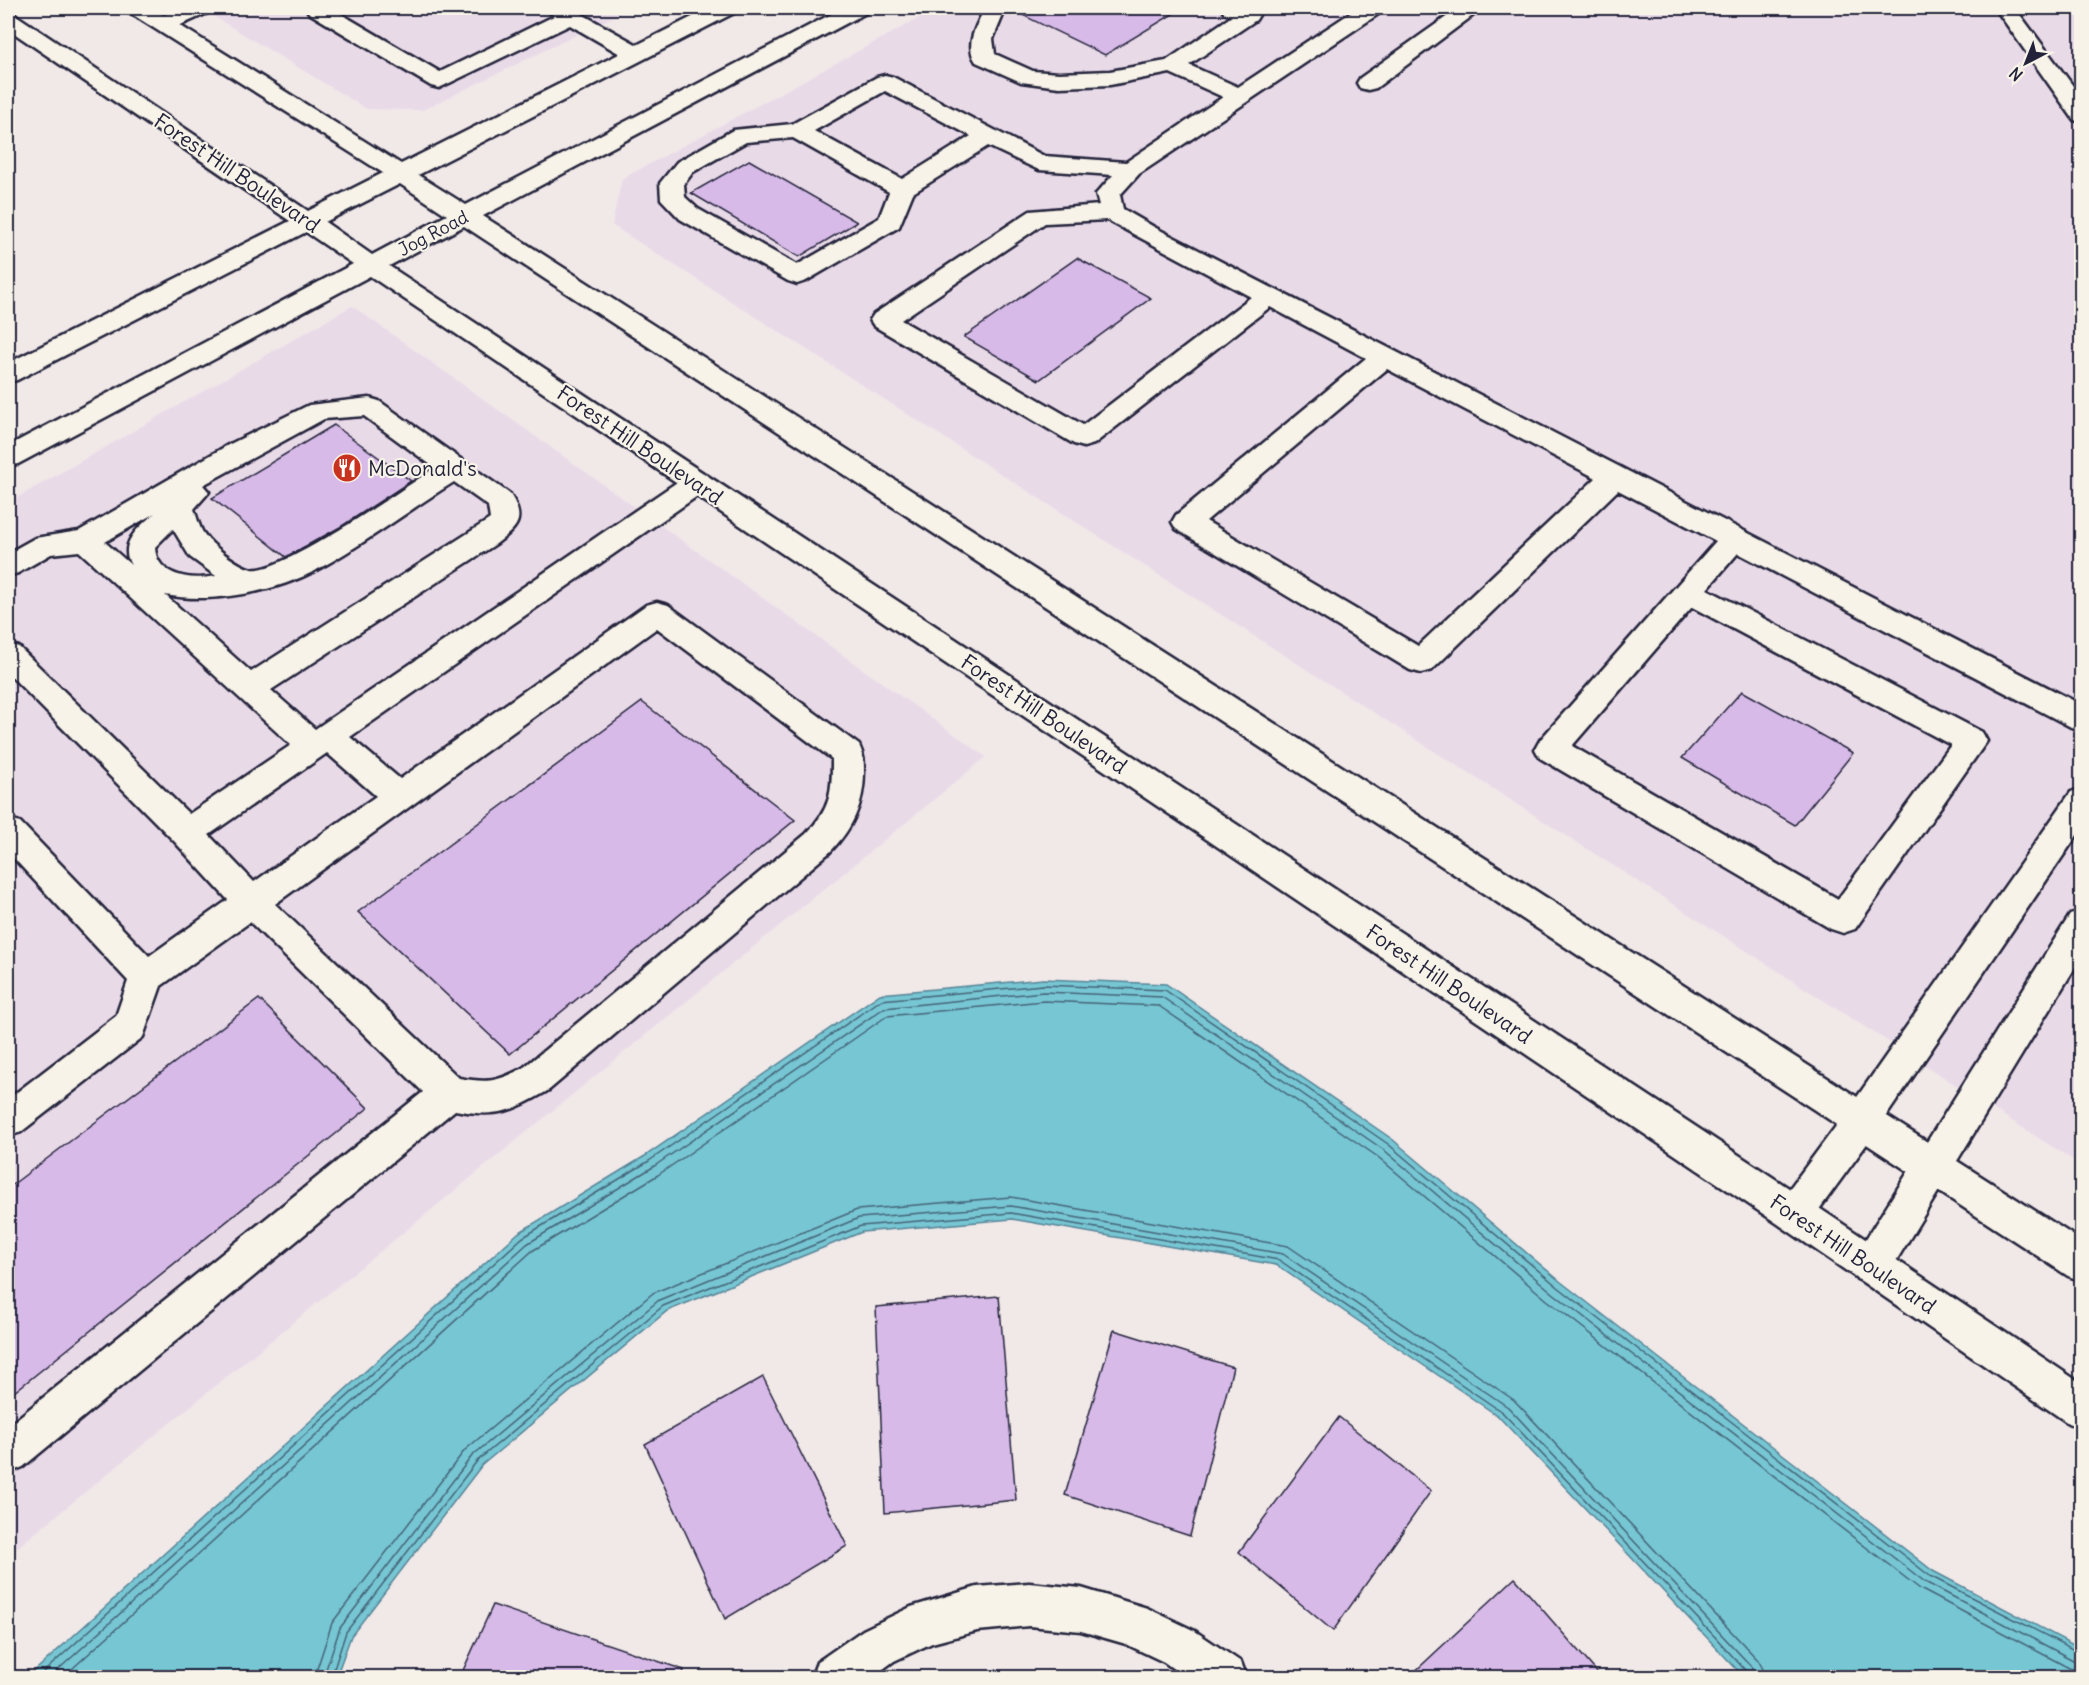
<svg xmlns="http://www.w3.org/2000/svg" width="2089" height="1685" font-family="Delius,sans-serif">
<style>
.built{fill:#e9dae8}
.water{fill:#77c6d3;stroke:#558496;stroke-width:1.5}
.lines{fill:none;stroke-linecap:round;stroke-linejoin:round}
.shore{stroke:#446478;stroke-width:1.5}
.building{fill:#d7bae8;stroke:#22223b;stroke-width:1.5}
.minor-casing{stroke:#22223b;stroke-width:5}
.major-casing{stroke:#22223b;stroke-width:5}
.minor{fill:#f7f3e8;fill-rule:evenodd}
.major{fill:#f7f3e8;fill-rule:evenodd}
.labels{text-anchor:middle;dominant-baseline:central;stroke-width:4.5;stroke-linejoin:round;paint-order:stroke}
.far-street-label{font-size:18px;fill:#22223b;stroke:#f7f3e8}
.street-label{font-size:21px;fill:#22223b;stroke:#f7f3e8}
.poi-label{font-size:21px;fill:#22223b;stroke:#f7f3e8;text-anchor:start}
</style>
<rect width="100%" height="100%" fill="#f1e8e8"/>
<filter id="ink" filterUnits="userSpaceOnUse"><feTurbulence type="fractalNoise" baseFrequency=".0167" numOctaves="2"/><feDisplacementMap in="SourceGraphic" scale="12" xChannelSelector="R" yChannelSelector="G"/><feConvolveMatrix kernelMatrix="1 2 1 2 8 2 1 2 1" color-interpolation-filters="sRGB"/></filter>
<g filter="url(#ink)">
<path class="built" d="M200,8H631L423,110L367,109Z
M938,8H2081V1165L612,225L622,179Z
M352,306L986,757L8,1555V503Z"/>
<path class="water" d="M1043,979L1166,984L1392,1139L1561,1282L1933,1571L2081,1649V1677H1744L1498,1416L1276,1265L1012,1219L862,1232L667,1311L482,1465L351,1636L336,1677H28L518,1233L645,1156L880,994Z"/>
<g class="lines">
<path class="shore" d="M37,1678L522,1238L649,1161L881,1000L1043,985L1165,990L1388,1144L1558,1287L1930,1576L2082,1654
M49,1678L527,1244L653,1167L884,1008L1043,992L1162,997L1384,1150L1553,1293L1925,1582L2073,1660L2082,1662
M62,1678L532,1251L658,1175L887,1016L1044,1001L1159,1006L1378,1157L1547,1300L1920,1589L2069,1668L2082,1671
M314,1678L332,1623L465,1450L653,1293L857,1210L1011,1197L1288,1246L1514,1400L1758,1660L1763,1669L1764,1678
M323,1678L340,1628L472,1456L659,1300L859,1218L1011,1206L1283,1254L1508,1407L1751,1666L1755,1678
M331,1678L346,1632L477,1461L663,1306L861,1226L1011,1213L1279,1260L1502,1412L1716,1638L1746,1671L1748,1678"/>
</g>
<path class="building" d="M1008,8H1183L1105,55Z
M749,160L857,222L799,257L691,193Z
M1077,258L1151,298L1039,380L964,337Z
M334,425L411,481L342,526L286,557L212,498Z
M1742,691L1853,753L1795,825L1682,758Z
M642,702L795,820L510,1054L358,912Z
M259,999L368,1108L8,1397V1188Z
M999,1296L1016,1500L885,1513L876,1307Z
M1114,1330L1233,1367L1190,1536L1065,1495Z
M763,1377L847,1546L725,1619L645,1444Z
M1339,1417L1431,1491L1333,1631L1239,1552Z
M1515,1578L1601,1677H1409Z
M493,1605L684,1670L682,1677H460Z"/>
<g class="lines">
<g class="minor-casing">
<path id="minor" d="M183,8H211L208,13C192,19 173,32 156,28L153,23L156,18Z
M306,8H331L440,72L554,16L546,8H571L643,48L646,53L643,58L635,60L627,58L570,25L439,88L431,86L309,13Z
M985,8H1006L993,39L995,54L1033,71L1059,73L1110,71L1166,61L1232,16L1224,13L1222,8H1249L1259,15L1256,20L1189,65L1238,87L1358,8H1382L1380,13L1139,174L1120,195L1123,209L1154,227L2082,705V731L2071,727L1738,553L1707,589L1982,732L1987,741L1855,929L1843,933L1831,929L1540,758L1535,749L1540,740L1716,541L1618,490L1432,670L1421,673L1410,670L1176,529L1172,522L1176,515L1366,358L1270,307L1094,444L1084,447L1074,444L874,326L870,320L874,314L1030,211L1099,205L1096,194L1113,175L1039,170L988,146L913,193L899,227L806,281L797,284L788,281L680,219L661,199L660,183L677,162L733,130L792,124L877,77L885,75L893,77L1044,156L1126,162L1223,97L1170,73L1110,85L1059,87L1021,82L976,62C964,45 977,24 985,8ZM885,91L971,136L902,179L814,131ZM793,138L889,192L879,218L797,265L698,209L685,197L684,184L693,172L746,142ZM1107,220L1251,297L1083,425L901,320L1045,223ZM1387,369L1596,478L1418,646L1206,521ZM1692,607L1951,745L1838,899L1572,746Z
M1459,8H1483L1376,88L1368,90L1360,88L1357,83L1360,78Z
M1995,8H2015L2082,98V122L2074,120Z
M369,398L379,401L510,494C526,520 518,527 496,544L271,690L315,729L686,476L696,473L706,476L710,483L706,490L350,737L400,779L646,605L657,602L668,605L859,745C864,755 864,762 864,772C864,805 852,829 830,852L549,1090C511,1112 498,1118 455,1110L23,1467L8,1473V1426L423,1092L250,922L161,986L143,1037L21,1132L8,1136V1099L116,1016L128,981L8,852V818L20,822L149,956L228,900L175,842L8,673V644L19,647L189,814L291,745L79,551L51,554L18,573L8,576V553L35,538L79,531L228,445L309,405ZM364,416L435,468C405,487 280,575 252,569C238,566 212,546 204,534C199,527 197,517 194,509L209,492L203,485L324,419ZM454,482L488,506L490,519L251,672L165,595C212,604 278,592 320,568C366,543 409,510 454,482ZM155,513C139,527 118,543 131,565L105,542ZM173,529L190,557L216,576C193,581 156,577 155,547ZM657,628L832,759C832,793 831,808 806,834L523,1068C497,1082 488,1083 459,1078L275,904ZM327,753L376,796L254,882L209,835Z
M2082,788V828L1874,1134L1807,1226L1794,1231L1781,1226L1775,1213L1781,1200L1848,1110L2071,792Z
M2082,911V956L1885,1279L1871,1285L1857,1279L1852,1266L1857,1253L2070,915Z
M1029,1583L1081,1588L1147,1608L1195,1631L1241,1662L1247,1678H1186L1164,1662L1126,1644L1081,1631L1029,1626L977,1631L932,1643L894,1661L871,1678H811L817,1662L863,1630L911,1607L977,1587Z"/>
</g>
<g class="major-casing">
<path id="major" d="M127,8H152L401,164L710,8H736L734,13L418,175L466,205L843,8H868L866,13L483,216L2082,1241V1281L2068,1276L464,226L389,266L1807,1200L2082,1384V1429L2068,1423L1781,1226L370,276L18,464L8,466V446L353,264L306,232L17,380L8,382V363L290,221L8,29V14L16,15L308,211L383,173L130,13ZM400,184L447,215L372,255L325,222Z"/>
</g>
<use href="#minor" class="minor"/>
<use href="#major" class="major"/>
</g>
</g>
<defs>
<g id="restaurant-disc" transform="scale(1.5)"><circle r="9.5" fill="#c8321e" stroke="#f7f3e8"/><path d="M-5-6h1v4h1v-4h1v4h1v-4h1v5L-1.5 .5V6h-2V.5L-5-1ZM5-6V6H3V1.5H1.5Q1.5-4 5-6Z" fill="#fff"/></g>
</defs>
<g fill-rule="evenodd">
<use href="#restaurant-disc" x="347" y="468"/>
</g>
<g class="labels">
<g class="far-street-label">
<text transform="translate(433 233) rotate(-28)">Jog Road</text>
</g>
<g class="street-label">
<text transform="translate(237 173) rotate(34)">Forest Hill Boulevard</text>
<text transform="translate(640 445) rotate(34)">Forest Hill Boulevard</text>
<text transform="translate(1044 714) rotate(34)">Forest Hill Boulevard</text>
<text transform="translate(1449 984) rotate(34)">Forest Hill Boulevard</text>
<text transform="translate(1853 1254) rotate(34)">Forest Hill Boulevard</text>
</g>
<g class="poi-label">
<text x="368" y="468">McDonald's</text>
</g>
</g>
<rect width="2089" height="1685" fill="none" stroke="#f7f3e8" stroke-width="30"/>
<rect x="15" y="15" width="2059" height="1655" fill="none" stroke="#22223b" stroke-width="2" filter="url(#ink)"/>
<g transform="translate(2026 63) rotate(222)" stroke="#f7f3e8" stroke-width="4.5" paint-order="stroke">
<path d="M0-4.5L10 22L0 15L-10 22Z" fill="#22223b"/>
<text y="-9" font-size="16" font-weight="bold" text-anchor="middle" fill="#22223b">N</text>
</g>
</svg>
